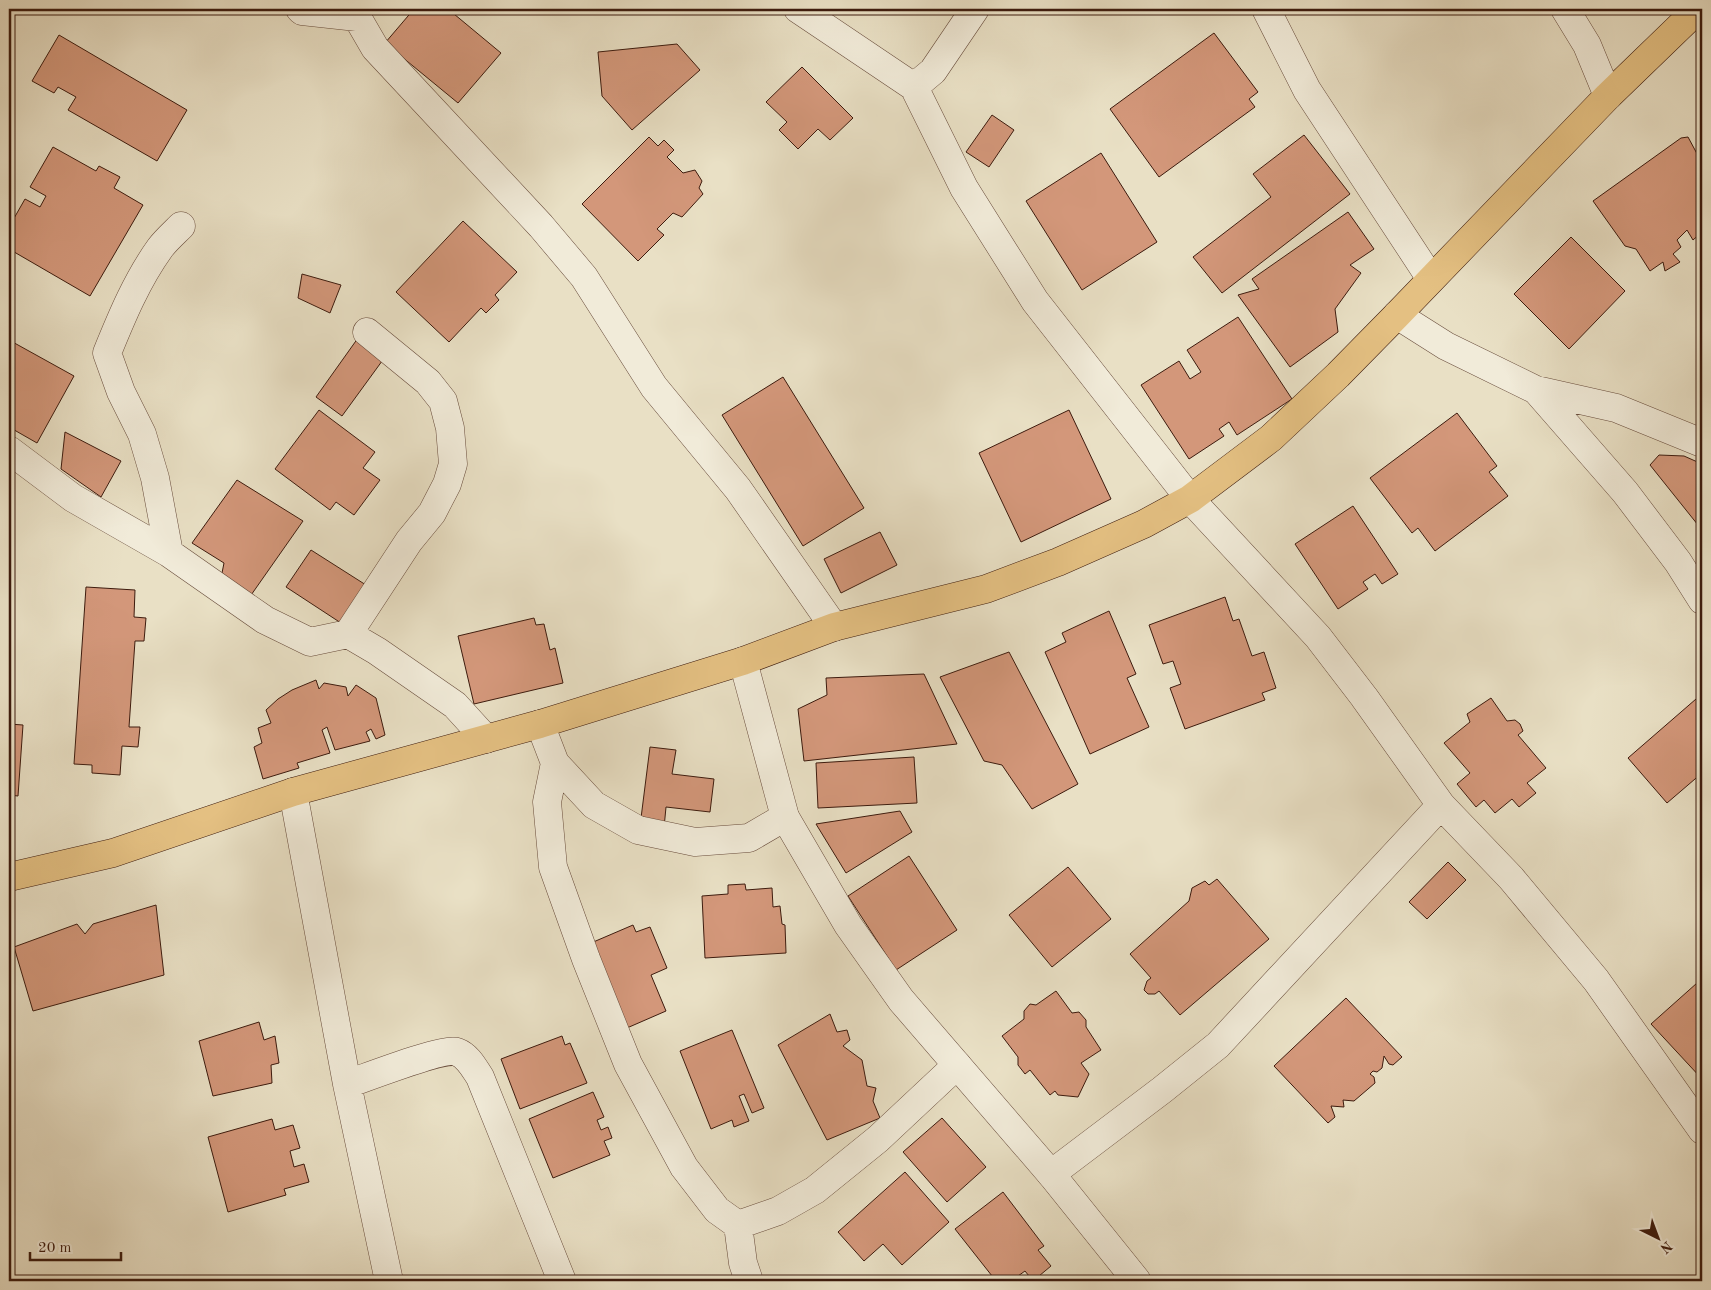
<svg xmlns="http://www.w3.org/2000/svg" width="1711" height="1290" font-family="'Old Standard TT',serif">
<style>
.building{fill:#d3977a;stroke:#3d1b0e}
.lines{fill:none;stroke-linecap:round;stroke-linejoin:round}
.minor-casing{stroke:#684c3c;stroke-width:29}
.tertiary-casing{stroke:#684c3c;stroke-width:29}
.trunk-casing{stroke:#3d1b0e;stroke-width:29}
.minor{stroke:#f1ebd9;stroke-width:28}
.tertiary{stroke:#f1ebd9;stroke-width:28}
.trunk{stroke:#e4c082;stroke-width:28}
</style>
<rect width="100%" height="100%" fill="#e9e0c5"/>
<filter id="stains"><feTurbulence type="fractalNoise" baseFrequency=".004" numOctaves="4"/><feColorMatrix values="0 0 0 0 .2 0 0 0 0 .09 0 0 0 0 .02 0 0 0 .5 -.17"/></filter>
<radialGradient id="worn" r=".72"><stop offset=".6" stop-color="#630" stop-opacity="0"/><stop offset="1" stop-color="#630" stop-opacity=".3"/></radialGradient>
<path class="building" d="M414,9H448L501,53L458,103L385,43Z
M1214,33L1258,92L1249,99L1255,107L1159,177L1110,109Z
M59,35L187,110L157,161L68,110L76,97L58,87L54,93L32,81Z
M677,44L700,70L632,130L602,96L598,52Z
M802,67L853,118L830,140L818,129L798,149L779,130L787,122L766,102Z
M992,115L1014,130L989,167L966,152Z
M1304,135L1350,194L1222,293L1193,257L1271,197L1253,174Z
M649,137L658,146L664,140L674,150L667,157L683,173L695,170L702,181L699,188L703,194L682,217L673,213L657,229L664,235L638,261L582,204Z
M1688,137L1702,163V232L1693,240L1687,230L1677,240L1681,247L1673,254L1680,262L1665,271L1663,262L1650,271L1636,249L1625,246L1593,201L1681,138Z
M53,147L96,171L99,166L120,177L114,188L143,205L90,296L9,249V227L25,199L40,207L46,196L30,187Z
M1101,153L1157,242L1082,290L1026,201Z
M1348,212L1374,249L1350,265L1361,273L1335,309L1338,332L1290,367L1238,295L1259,289L1252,279Z
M463,221L517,272L495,295L499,300L486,313L481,308L449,342L396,292Z
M1571,237L1625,291L1569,349L1514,294Z
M302,274L341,285L330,313L298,298Z
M1238,317L1292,399L1237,435L1229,422L1219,429L1224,436L1189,459L1141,385L1179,361L1190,379L1201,372L1187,350Z
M358,338L385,357L342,416L316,397Z
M9,340L74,376L37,443L9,427Z
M783,377L864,508L803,546L722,415Z
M319,410L375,452L363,468L380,480L354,515L336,502L330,510L275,469Z
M1069,410L1111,499L1021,542L979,453Z
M1457,413L1497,466L1489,472L1508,496L1435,551L1418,528L1412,533L1370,478Z
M65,432L121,461L101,497L61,469Z
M1659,455L1684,456L1702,464V530L1650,465Z
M237,480L303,521L249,598L222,573L224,563L192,543Z
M1353,506L1398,574L1382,584L1375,574L1363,582L1368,589L1338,609L1295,544Z
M880,532L897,565L841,593L824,559Z
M311,550L366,585L341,623L286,587Z
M86,587L135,590L134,617L146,618L144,641H135L129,727H140L138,747L122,746L120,775L92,773V765L74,764Z
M1225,597L1233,621L1239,619L1252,656L1264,652L1276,688L1262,693L1265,700L1185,729L1170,688L1181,684L1173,661L1163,664L1149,625Z
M1109,611L1136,674L1127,678L1149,727L1090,754L1045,652L1066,642L1062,633Z
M534,618L536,625L544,624L550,650L555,648L563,683L474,704L458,636Z
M1009,652L1078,784L1032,809L1002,765L984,761L940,677Z
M924,674L957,744L804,761L798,709L827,695L826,678Z
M316,680L319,689L324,683L346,687L348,696L356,685L376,698L385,735L376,739L371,729L366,732L370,741L335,750L327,727L322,730L330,753L297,763L299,768L263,779L254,747L262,743L258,728L271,723L266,710L278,699L292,690Z
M1491,698L1507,721L1515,720L1520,724L1523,731L1518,735L1546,768L1527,783L1536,793L1519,807L1512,799L1495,813L1484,800L1476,807L1457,784L1470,773L1444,743L1470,722L1467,714Z
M1696,699L1702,706V773L1667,803L1628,758Z
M9,724L23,725L18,796L9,795Z
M650,747L676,750L672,774L714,779L710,812L666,807L664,828L640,826Z
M914,757L917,803L818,808L816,763Z
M900,811L912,832L846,873L816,824Z
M909,856L957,930L896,970L848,896Z
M1448,862L1466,880L1427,919L1409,902Z
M1068,867L1111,919L1052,967L1009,915Z
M1217,879L1269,939L1180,1015L1159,991L1155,994H1148L1144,990L1147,981L1151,978L1130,954L1189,901L1192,888L1205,881L1209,885Z
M745,884L746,890L772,888L773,907L780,906L782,924L785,925L786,953L705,958L702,896L728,894V885Z
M156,905L164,975L33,1011L14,947L77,924L85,934L93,924Z
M633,925L636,932L650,927L667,968L651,975L666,1011L620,1031L584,946Z
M1697,983L1702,989V1079L1651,1024Z
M1056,991L1072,1013L1079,1012L1086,1020V1027L1101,1050L1081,1063L1089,1074L1078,1097L1058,1095L1055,1091L1050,1095L1030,1070L1025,1074L1018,1065V1057L1002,1036L1024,1019V1011L1030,1004L1036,1005Z
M1346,998L1402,1057L1393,1065L1389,1064L1384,1056L1382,1068L1377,1072L1373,1071L1370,1074L1374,1077L1375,1083L1354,1101L1343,1100L1344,1107L1331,1106L1335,1117L1328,1123L1274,1066Z
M830,1014L837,1032L847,1030L850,1040L843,1046L862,1060L867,1086L876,1088L873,1101L880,1118L827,1140L778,1045Z
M259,1022L264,1040L275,1036L279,1063L271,1065L272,1083L213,1096L199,1041Z
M732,1030L764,1108L752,1113L744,1094L739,1096L749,1121L734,1127L732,1120L711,1129L680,1051Z
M562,1036L565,1045L570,1043L587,1083L520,1109L501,1059Z
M593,1092L604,1117L597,1120L601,1130L608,1127L612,1138L604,1141L610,1155L553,1178L529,1119Z
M942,1118L986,1167L947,1202L903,1152Z
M272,1119L275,1130L293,1125L300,1148L290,1151L294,1167L304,1164L309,1182L284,1189L286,1195L228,1212L208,1137Z
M905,1172L949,1222L902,1265L883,1244L864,1261L838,1232Z
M1003,1192L1044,1246L1038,1250L1051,1266L1033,1281L1025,1271L1011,1281H996L955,1229Z"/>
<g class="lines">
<g class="minor-casing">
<path id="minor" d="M300,9L302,11L357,17
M358,9L357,17L375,48L541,226L584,277L654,387L738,489L834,627
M798,9L914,87
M975,9L933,71L914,87L964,188L1035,301L1190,499L1318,637L1364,697L1441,805L1511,878L1596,980L1702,1130
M1266,9L1307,90L1431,279
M1565,9L1587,45L1608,96
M1397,315L1446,346L1536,390L1625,492L1678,562L1702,600
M1536,390L1616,408L1702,443
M9,450L73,498L169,553L265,620L310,642L348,634L377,651L455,705L486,739
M169,553L155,478L142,434L121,392L107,353C122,316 137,280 160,248C166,240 174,233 181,226
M348,634L409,541L432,513L447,484L453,464L450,428L443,401L428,382L367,332
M540,724L555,763L547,802L553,867L586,959L628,1064L684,1167L717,1210L738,1225L743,1263L749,1281
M555,763L594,805L638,830L695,842L749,838L785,817
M293,792L347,1084L389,1281
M347,1084C365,1078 444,1047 457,1052C468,1056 474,1068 480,1077L562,1281
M1051,1174L1162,1090L1218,1045L1441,805
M738,1225L778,1211L815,1190L878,1139L957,1065"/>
</g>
<g class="tertiary-casing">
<path id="tertiary" d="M743,661L785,817L848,925L901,1000L1051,1174L1137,1281"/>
</g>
<g class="trunk-casing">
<path id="trunk" d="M9,877L113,853L293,792L540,724L743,661L834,627L986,589L1058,562L1144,524L1190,499L1271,438L1338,375L1397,315L1608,96L1698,9"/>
</g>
<use href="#minor" class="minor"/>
<use href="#tertiary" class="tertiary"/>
<use href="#trunk" class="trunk"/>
</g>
<rect width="1711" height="1290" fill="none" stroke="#e9e0c5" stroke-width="30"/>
<rect x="10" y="10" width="1691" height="1270" fill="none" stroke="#3d1b0e" stroke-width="2.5"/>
<rect x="15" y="15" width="1681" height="1260" fill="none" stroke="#3d1b0e"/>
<g transform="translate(1658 1238) rotate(138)" stroke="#f1ebd9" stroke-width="4" paint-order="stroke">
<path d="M0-4L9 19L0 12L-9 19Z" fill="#3d1b0e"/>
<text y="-8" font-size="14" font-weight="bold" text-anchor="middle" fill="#3d1b0e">N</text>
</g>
<path d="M30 1252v8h91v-8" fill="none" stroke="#3d1b0e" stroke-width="2.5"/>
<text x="38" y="1252" font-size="15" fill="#3d1b0e" stroke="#f1ebd9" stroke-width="4" paint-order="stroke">20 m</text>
<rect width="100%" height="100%" filter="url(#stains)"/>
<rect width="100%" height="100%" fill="url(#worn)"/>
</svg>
